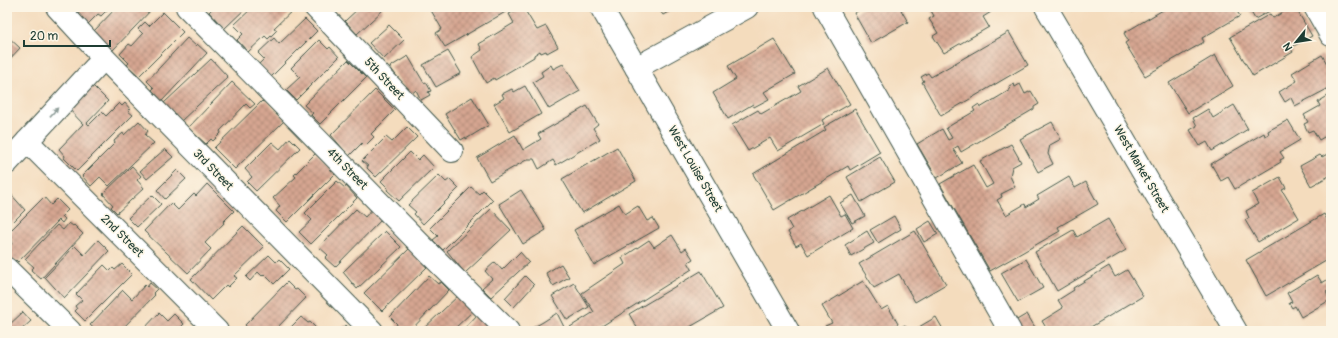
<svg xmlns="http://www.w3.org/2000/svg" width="1338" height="338" font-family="Pangolin,sans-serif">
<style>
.building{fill:url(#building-cross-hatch)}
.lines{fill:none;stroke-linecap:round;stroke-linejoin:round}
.minor-casing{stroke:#3f5549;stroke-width:24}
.minor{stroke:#fff;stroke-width:22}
.oneway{fill:#8f9e9a}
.labels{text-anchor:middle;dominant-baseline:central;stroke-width:3;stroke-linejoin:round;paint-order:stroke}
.street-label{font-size:12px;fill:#1f3d34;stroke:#fcf5e5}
</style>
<defs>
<pattern id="building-cross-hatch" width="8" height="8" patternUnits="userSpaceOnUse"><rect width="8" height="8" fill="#d6a691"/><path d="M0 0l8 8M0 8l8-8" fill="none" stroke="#ad8877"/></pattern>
</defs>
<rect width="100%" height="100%" fill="#fcf5e5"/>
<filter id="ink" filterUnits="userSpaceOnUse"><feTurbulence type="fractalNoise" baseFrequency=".025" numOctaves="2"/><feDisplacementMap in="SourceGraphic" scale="8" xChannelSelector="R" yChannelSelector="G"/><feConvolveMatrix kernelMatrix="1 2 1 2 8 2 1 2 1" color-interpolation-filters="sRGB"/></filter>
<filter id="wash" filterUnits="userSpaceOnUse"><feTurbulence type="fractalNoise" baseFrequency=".012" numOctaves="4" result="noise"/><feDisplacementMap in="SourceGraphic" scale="16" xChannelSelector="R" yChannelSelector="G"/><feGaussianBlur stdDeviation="0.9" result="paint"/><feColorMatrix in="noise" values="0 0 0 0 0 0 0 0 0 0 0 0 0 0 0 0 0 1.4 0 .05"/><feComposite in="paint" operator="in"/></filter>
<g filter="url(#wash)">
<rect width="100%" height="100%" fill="#f4dcbd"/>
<g id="blocks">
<path class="building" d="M66,7H110L101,16L98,14L86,26Z
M117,7H154L113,50L93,32Z
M214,7H247L224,29L209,12Z
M253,7L295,8L274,28L277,30L268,39L265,36L248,52L237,40L243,34L234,25Z
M360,7H380L383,10L357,34L345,21Z
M429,7H514L445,47L436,33L442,29Z
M522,7H523L537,30L546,26L558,47L547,53L546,51L541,53L540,51L534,55V57L495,80L494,78L486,83L472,57L482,50L479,44L514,23L509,14Z
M657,7H677L663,15Z
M865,7H905L901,10L908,22L871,43L854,13Z
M929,7H987L991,12L983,17L989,27L944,53L933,36L938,33L929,19L934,16Z
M1129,7H1141L1132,12Z
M1168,7H1234L1240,16L1202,38L1204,42L1145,76L1125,43L1128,41L1124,33Z
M1248,7H1277L1255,19Z
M1292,7H1295L1312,36L1290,48L1293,52L1253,76L1230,37L1270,14L1273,18Z
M163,12L183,32L139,76L127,65L129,63L120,54L129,44L132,46L143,34L138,29L145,22L149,26Z
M305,19L317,31L271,77L259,64L264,59L258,53L274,38L279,44Z
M389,25L404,40L384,59L369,43Z
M1009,32L1028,65L941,116L922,82L924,81L921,77L928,73L931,77Z
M7,36L20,48L7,62Z
M187,38L196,46L197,44L207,53L162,101L152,90L154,88L147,81Z
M774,39L795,74L764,92L769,99L754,107L753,104L728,119L713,93L736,79L728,66Z
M319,40L328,49L330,47L339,57L296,100L286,90L300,77L291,68Z
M448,51L461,73L436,87L423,65Z
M1215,55L1233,86L1188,113L1169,83Z
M1322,55L1331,71V87L1295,106L1291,98L1285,102L1279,92L1297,81L1292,73Z
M408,56L424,83L426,82L431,91L428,92L430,95L421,100L416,90L410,95L390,67Z
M211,59L228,77L181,121L164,103Z
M348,60L366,78L320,124L311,115L313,113L304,105Z
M563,64L580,91L549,109L533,82L543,76L541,72L551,65L553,69Z
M828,68L850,104L822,120L824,124L778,151L770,138L748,151L732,125L758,110L761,114L801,91L798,86Z
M232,82L255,104L250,108L246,104L220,131L221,133L213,141L211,139L206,144L188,128Z
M91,84L108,101L87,123L89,125L102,112L106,116L119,103L122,106L125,103L130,109L128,111L133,115L77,171L64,158L65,156L59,149L83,124L68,108Z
M1014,84L1015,87L1020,84L1025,94L1031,91L1039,104L1034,107V109L961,152L958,146L953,149L962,163L937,178L917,144L942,129L948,140L952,138L946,128L975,111L973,108L979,104L980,108L1010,90L1009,87Z
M525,86L541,114L510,132L494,104L504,98L502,94L512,89L514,92Z
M375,90L395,110L371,134L374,137L365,146L362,143L349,156L331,135Z
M1331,94V133L1319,140L1313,130L1308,132L1304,124L1308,122L1304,115L1320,106L1318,102Z
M472,97L489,125L466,139V137L461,140L445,114Z
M266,100L285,120L235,169L214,148L262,101L263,102Z
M1234,105L1248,129L1212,151L1207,142L1200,146L1190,130L1197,126L1193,118L1208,109L1213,118Z
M587,106L598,124L593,128L600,139L556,165L553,160L539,169L534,159H528L490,181L477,158L515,135L523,150L541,139L538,134Z
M855,109L880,152L850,170L848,166L774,210L753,174L826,130L824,127Z
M1288,120L1300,140L1280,152L1284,158L1280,160L1281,162L1235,189L1228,177L1221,181L1211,164L1264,133L1265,136L1269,134L1268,131Z
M139,121L148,131L145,135L154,143L109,186L100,177L91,186L82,176L115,143L114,141L123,133L124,135Z
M1052,122L1061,139L1050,145L1048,154L1053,164L1038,172L1020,139Z
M407,127L417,137L376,177L367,168L368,166L362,161L386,137L392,142Z
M290,138L300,148L256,191L247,182L252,177L245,169L272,142L280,149Z
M1011,144L1021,162L1012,167L1010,176L1015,187L1001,194L1002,197L997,200L1006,215L1025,204L1026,207L1039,199L1037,196L1069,177L1075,188L1086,182L1098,204L1058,227L1060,231L990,271L940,184L973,165L986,188L993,184L980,161Z
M617,147L636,181L582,213L562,179Z
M165,149L173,157L147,179L140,171Z
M410,152L418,160L423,155L434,167L399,201L387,190L388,188L381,181Z
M1331,152V175L1311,186L1300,166L1320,155L1322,157Z
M316,153L336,173L287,222L276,211L280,206L273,198L296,177L294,175Z
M880,157L895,182L861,202L847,177Z
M132,166L141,176L137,180L144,188L117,213L111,207L113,205L103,194Z
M177,170L186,179L165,199L157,190Z
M439,175L446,182L450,179L459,188L423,224L414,214L416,212L408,205Z
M1280,177L1286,188L1282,190L1299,218L1258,242L1245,220L1249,218L1246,211L1258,204L1252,193Z
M337,181L345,188L346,186L357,198L311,244L299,232L312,220L305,213Z
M207,184L234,211L223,222L224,223L205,243L211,249L188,273L144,231L171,203L178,210L194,194L196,196Z
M471,187L479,194L483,190L493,200L443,250L433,240L438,236L430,228Z
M521,190L546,230L523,244L499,204Z
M9,192L25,210L7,228V194Z
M152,195L161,204L137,227L128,218Z
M829,195L841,216L845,214L853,228L808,255L801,243L796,246L788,232L792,229L787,220Z
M853,195L865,216L852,223L840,203Z
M44,197L51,205L57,199L68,210L62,216L65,219L62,223L59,220L18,262L16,260L14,262L7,255L9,252L7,249L13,242L7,236V234Z
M619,204L625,214L638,206L647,221L653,218L659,228L594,265L574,230Z
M374,207L384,217L335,267L325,258L328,255L319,247L356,209L365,217Z
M491,209L511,230L465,273L447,251Z
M1324,214L1331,227V258L1266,296L1246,260Z
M894,216L901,229L878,243L870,230Z
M1108,219L1126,250L1057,291L1035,252L1073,230L1077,237Z
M930,221L938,234L924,242L917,229Z
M69,223L73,226L74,225L83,234L41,279L31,270L34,267L25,259L57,225L63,230Z
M243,226L264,247L234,276L237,278L228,287L226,285L211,300L191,279Z
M385,231L401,247L357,289L343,272Z
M867,231L874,243L851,256L845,245Z
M915,231L946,284L915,302L899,274L874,288L859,264Z
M672,235L682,251L686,248L693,259L688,262L692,269L594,331H573L570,327L594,312L582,293L625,264L622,258L649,240L654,247Z
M98,240L109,251L64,298L45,277L75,246L84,255Z
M409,249L427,267L382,311L364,293Z
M520,252L529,262L491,297L482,288L492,279L485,271L495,262L502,270Z
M269,255L276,262L279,259L289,269L274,284L264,274L262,276L258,272L250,281L246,277Z
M1026,259L1043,288L1018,302L1001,273Z
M122,264L132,274L85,321L75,311L77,309L75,306L82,300L76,294L104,265L110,271L113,268L115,270Z
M561,264L569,277L553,286L546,273Z
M1109,266L1115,277L1127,270L1143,296L1084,331H1048L1042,321L1063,308L1058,300L1074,290L1073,288Z
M701,271L723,308L683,331H639L629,314Z
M1317,275L1322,283L1330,278L1331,280V289L1326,292L1330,300L1301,317L1295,306L1292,308L1289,303L1292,302L1287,293Z
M429,276L438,284L441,282L449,290L410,331H401L396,326L397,324L390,317Z
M525,276L534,285L514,307L505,298Z
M863,281L881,310L888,306L898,324L886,331H828L825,326L832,323L822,306Z
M287,282L295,290L297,289L306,298L274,331H251L245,325Z
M150,283L157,289L153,293L155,295L120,331H97L90,325L123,290L132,299L145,285L147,287Z
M574,283L589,307L567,320L552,296Z
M460,294L475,309L452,331H421Z
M23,312L31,321L20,331H7V325L8,326Z
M159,313L167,321L174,314L184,324L177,331H142Z
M479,313L497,331H462Z
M557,313L566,331H527L543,322Z
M1027,314L1036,329L1037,328L1039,331H1021L1015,321Z
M301,317L308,323L310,322L317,329L316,331H287Z
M936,317L944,331H912Z
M345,325L351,331H340Z
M905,325L908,331H894Z"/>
</g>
</g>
<g filter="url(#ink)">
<use href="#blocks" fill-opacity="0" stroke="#3f5549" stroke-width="1"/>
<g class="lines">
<g class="minor-casing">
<path id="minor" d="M57,7L104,58L372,331
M187,7L431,255L508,331
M315,7L452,151
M601,7L788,331
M825,7L1010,331
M1046,7L1236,331
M1315,7L1331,35
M636,68L747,7
M27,141L217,331
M7,163L104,58
M7,269L70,331"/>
</g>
<use href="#minor" class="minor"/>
</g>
<defs><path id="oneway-solid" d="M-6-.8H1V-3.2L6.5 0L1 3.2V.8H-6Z"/></defs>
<use class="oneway" href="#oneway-solid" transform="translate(54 112) rotate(-47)"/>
</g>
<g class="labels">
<g class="street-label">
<text transform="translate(384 79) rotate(47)">5th Street</text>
<text transform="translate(347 169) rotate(46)">4th Street</text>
<text transform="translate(695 169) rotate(60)">West Louise Street</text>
<text transform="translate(1141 169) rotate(60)">West Market Street</text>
<text transform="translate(213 170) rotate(46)">3rd Street</text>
<text transform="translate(122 236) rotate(45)">2nd Street</text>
</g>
</g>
<rect width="1338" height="338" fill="none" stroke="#fcf5e5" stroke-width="24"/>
<g transform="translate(1296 42) rotate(240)" stroke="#fcf5e5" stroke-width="3" paint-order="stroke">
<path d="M0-3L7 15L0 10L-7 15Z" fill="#1f3d34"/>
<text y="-6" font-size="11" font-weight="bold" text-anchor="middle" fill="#1f3d34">N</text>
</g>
<path d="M24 40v6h86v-6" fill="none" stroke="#1f3d34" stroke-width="2"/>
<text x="30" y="40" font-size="12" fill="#1f3d34" stroke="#fcf5e5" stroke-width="3" paint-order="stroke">20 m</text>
</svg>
